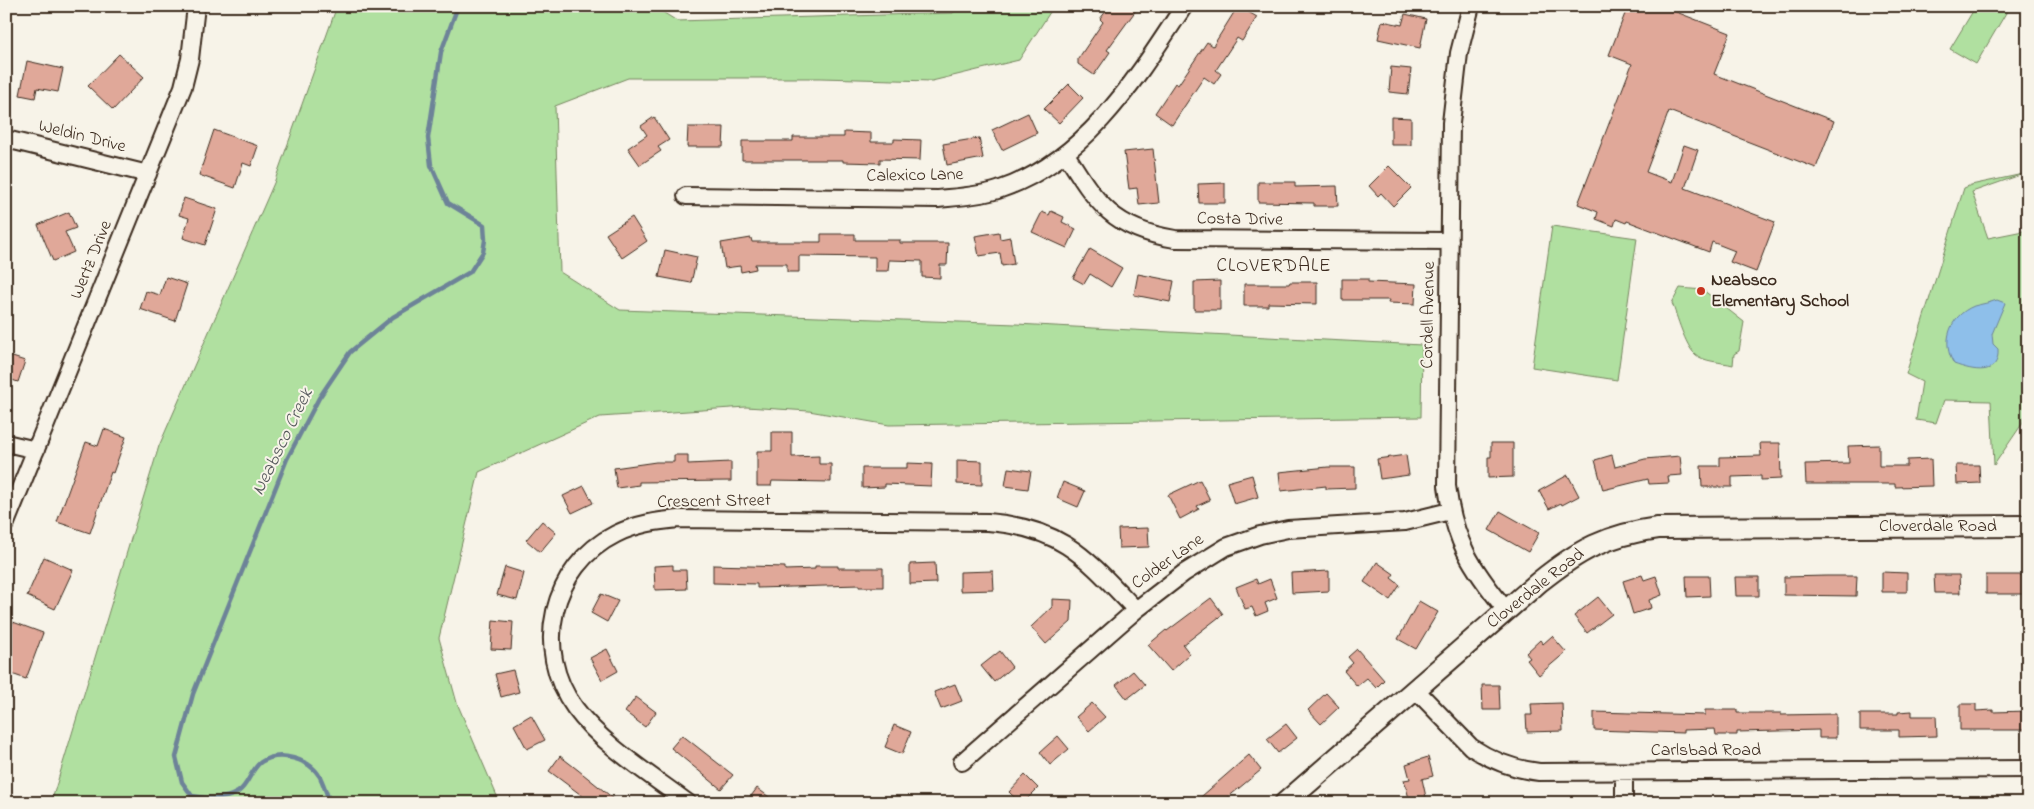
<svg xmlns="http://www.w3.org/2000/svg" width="2034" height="809" font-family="'Indie Flower',sans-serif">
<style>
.green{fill:#b0e0a0;stroke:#76855f}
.water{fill:#8ebfea;stroke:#6d8398}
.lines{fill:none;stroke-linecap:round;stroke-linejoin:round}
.stream{stroke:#6d8398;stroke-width:4.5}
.building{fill:#e0a899;stroke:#3b2a1e}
.minor-casing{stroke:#3b2a1e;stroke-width:20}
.tertiary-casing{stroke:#3b2a1e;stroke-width:24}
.minor{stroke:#f7f3e8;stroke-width:16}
.tertiary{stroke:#f7f3e8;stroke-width:20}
.poi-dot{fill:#c8321e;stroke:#f7f3e8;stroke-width:2}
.labels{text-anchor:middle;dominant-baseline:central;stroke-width:4;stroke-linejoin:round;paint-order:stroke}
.street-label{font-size:18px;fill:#3b2a1e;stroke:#f7f3e8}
.poi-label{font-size:18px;font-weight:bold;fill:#3b2a1e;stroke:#f7f3e8;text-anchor:start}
.neighbourhood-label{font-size:19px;letter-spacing:1px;fill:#3b2a1e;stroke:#f7f3e8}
.water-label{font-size:19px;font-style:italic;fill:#54575b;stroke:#f7f3e8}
</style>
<rect width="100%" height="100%" fill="#f7f3e8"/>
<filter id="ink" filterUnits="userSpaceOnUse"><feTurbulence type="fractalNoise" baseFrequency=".02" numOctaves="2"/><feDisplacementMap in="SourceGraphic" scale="10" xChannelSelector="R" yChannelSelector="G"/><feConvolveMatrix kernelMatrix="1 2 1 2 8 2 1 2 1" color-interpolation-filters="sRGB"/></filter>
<g filter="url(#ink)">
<path class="green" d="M337,6H653L677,21L953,13L960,6H1054L1019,60L932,81L820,78H628L555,106L560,272L620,310L1016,324L1422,345L1421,417L889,425L809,411L746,407L600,417L479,472L439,638L457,703L500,803H51L159,446L274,183Z
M1976,6H2010L1976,64L1950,49Z
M2023,174L1972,192L1988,238L2028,230V409L2022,424L1994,465L1991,401L1944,400L1936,423L1916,420L1922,382L1906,374L1964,188L1971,185Z
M1552,226L1637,238L1617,380L1532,367Z
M1680,288L1703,290L1744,322L1739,351L1734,354L1733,365C1722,362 1703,362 1695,354C1685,345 1677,316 1672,303Z"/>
<path class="water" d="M1997,300L2005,303L1992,334L1993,344L1998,349C2000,377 1973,371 1954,364C1941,343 1949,316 1974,306C1981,304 1989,303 1997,300Z"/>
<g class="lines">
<path class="stream" d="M330,803C327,795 324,785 320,777C310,759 279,750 261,762C250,770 249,785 238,792C223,801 208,799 192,796L182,782L176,757L193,694L287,459L319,398L350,352L393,317L470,272L483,252L485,240L484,225L448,203L431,165L428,138L441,52L458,6"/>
</g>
<path class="building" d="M1110,6H1139L1107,50L1110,52L1094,75L1078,64V59L1103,22L1100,19Z
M1238,6L1257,17L1242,41L1237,38L1216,70L1221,74L1214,84L1204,77L1172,125L1155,113L1175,83L1178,85L1207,42L1213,46Z
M1628,6H1661L1730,33L1714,74L1834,121L1816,168L1669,111L1646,172L1672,182L1684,145L1698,150L1685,188L1775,222L1756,272L1730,262L1735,251L1712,242L1709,252L1627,221L1626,223L1616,219L1614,226L1596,219L1598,212L1578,204L1632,64L1609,55Z
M1405,14L1426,19L1420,48L1378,39L1382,21L1402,25Z
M119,54L144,77L113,110L88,86Z
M27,61L63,69L58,92L37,88L35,98L20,95Z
M1391,67L1411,69L1408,94L1389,92Z
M1069,84L1083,98L1059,123L1044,109Z
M1028,113L1037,133L1002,150L992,130Z
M654,117L669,140L658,147L661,151L640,165L628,148L647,135L641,126Z
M1391,117L1411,118V145H1391Z
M688,127H724L723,147H687Z
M214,130L258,146L251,166L243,163L235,188L199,175Z
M844,132L871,133V142H894V139L921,140L920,160L880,159V163L843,162V160H742V141H793V137H844Z
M979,138L983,158L947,165L943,144Z
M1153,149L1159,203L1139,205L1137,188L1129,189L1124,152Z
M1389,166L1411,188L1393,206L1381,193L1378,196L1369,186Z
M1258,182H1295V187L1337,186L1338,206H1314V203L1258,202Z
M1225,183V203H1199L1198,184Z
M184,198L217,209L205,245L183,238L189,218L179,215Z
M1051,211L1064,217L1062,222L1076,229L1067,248L1032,232L1042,212L1049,215Z
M69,212L76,228L65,232L74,252L53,261L38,225Z
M632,217L647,241L622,258L606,234Z
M999,232L1000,239L1010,237L1014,264L1002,266L1000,253L979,256L975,236Z
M821,234H855V240H900V243H948L947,265H940V278L922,277V261L889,260L888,271H875V257L799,256V272H787V264H755L756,269L741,272L740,266L725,268L721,243L751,238L752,242H821Z
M1090,249L1122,268L1111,287L1090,274L1084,284L1073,278Z
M665,250L697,257L691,283L659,277Z
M1138,274L1174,281L1170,302L1134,295Z
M166,277L187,284L175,321L140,309L146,291L160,295Z
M1342,279H1368V282L1416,284L1415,304L1388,303L1389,300H1342Z
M1220,281V310H1194V282Z
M1290,282H1317V304L1268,303V306H1244V284H1289Z
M6,355L25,361L18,382L6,378Z
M104,429L126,437L113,473L111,472L90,533L57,522L86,442L98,446Z
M772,432H792V457L819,456V464H831V482L772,481L771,486H757V451H772Z
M1491,443H1513V477L1488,478V457H1491Z
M1760,443H1780L1781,479L1761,480V476L1732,477V487H1702L1701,466H1720V457L1761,456Z
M1879,445V466H1907V460L1931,459L1932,486L1895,487V484H1806L1805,464L1849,463L1848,446Z
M674,455H688V464L731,462V481L639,482V485L617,488L614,468L656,462H674Z
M1406,455L1409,475L1380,479L1377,459Z
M1612,455L1615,467L1645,459L1680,456L1682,475L1668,476L1669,483L1649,484L1648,479L1603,490L1595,460Z
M957,460L982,461V485L957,484Z
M907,463L932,464L931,486L885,484V487L862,488V468H907Z
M1956,465H1979L1980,483L1957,484Z
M1328,467H1355V488L1326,489V486L1281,491L1279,472Z
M1008,468L1031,471L1028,489L1005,486Z
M1252,475L1258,497L1234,504L1227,482Z
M1568,475L1579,496L1562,505L1561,503L1549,509L1539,491Z
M1200,480L1210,500L1197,506L1199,509L1180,519L1168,495Z
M1063,482L1085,491L1078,507L1057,498Z
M584,486L593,503L572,513L563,496Z
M1500,511L1539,533L1528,552L1489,530Z
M542,521L556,533L540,552L526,540Z
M1148,528L1149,547L1119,548L1118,529Z
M44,557L73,570L55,609L27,596Z
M1377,562L1394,574L1391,578L1400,585L1390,600L1364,582Z
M935,563L936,583L910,584V564Z
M673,565V570H686L687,589L655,590L654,566Z
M713,565L785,567V570L815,569V566H838V568H883V587H859V585L757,588V584L713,583Z
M505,567L524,573L517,600L497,595Z
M993,571L994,590L960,591V572Z
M1329,571V591L1292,593L1291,573Z
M1882,572L1907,573V592H1882Z
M1642,575L1644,580L1656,576L1662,595L1649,600L1651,608L1633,614L1623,581Z
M1934,575H1959L1960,593H1935Z
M1986,575H2028V594H1986Z
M1686,576H1709L1710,596L1687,597Z
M1827,576H1857L1856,596L1784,595V577Z
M1735,577H1759V596H1736Z
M1256,579L1258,584L1270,579L1277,598L1265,603L1268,611L1256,616L1252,607L1245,609L1236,587Z
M601,594L618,601L607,622L591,613Z
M1598,597L1612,614L1587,633L1574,616Z
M1211,598L1223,614L1183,645L1190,654L1171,671L1148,645L1166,630L1167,631Z
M1052,599L1072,600L1071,622L1046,644L1031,627L1052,607Z
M1419,601L1438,612L1416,649L1398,639Z
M493,620L513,622L511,650L491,649Z
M13,622L43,633L26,679L6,672V641Z
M1552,636L1566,652L1539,675L1527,660L1530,658L1526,653L1540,640L1543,644Z
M607,649L618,671L602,680L590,658Z
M1357,649L1384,680L1376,688L1367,678L1357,686L1344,671L1353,663L1348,657Z
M1000,651L1012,667L994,682L981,666Z
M513,670L519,692L501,697L495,674Z
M1133,671L1145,685L1127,699L1116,685Z
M955,684L962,701L941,709L934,692Z
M1482,685H1499L1500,710H1483Z
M1326,693L1339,707L1321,724L1308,710Z
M636,697L656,712L645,727L625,712Z
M1092,703L1105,717L1089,731L1076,717Z
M1562,703L1563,731L1527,732L1526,715H1532L1531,704Z
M1960,704H1976V711L1993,710V712L2028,711V730H1960Z
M1705,710H1737V713H1781V715L1836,714V738H1819V730L1737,732V735H1716L1715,729L1683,730V733L1594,730V712L1705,715Z
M1912,711V716H1936L1937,736L1899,737V730H1860V714H1898V712Z
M531,715L545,740L527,749L514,725Z
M1286,724L1297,738L1278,753L1267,739Z
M894,725L911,732L902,754L885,747Z
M682,735L733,775L721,789L671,748Z
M1058,736L1069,749L1050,765L1040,752Z
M1249,755L1261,770L1221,803H1194Z
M560,756L578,770L619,803H592L549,771Z
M1428,757L1433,776L1422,779L1426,797L1410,802L1404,780L1410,779L1406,764Z
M1025,775L1038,788L1023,803H1020L1009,792Z
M757,788L777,803H746Z"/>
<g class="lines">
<g class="minor-casing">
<path id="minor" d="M1471,6L1459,53L1451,123L1447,486C1454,541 1471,567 1506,610
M6,139L148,174
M1066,154C1097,204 1113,229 1175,239L1450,241
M686,196L938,199C958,197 978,196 998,190C1085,162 1136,79 1184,6
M6,443L36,450
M6,523L183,87L190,59L196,6
M1415,689L1471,747C1492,761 1513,769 1539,772L2028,769
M962,762L1136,610L1184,573L1226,547L1260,535L1288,529L1405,522L1450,511
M688,803C651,775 602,745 575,708C532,650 551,566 616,534C636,524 657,521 679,519L988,522C1064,528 1087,559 1136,610
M1624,803V772"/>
</g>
<g class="tertiary-casing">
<path id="tertiary" d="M1285,803L1539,582C1579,550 1606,535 1658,528L2028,526"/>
</g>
<use href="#minor" class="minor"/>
<use href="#tertiary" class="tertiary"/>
</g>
</g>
<circle class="poi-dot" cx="1701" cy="291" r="5"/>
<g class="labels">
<g class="street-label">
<text transform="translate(82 137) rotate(14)">Weldin Drive</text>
<text transform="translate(915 176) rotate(-1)">Calexico Lane</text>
<text transform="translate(1240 220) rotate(1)">Costa Drive</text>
<text transform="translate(92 260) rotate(-68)">Wertz Drive</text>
<text transform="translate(1429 315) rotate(-89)">Cordell Avenue</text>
<text transform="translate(714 502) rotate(-1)">Crescent Street</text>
<text x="1938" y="527">Cloverdale Road</text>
<text transform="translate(1168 562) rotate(-35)">Colder Lane</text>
<text transform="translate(1536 589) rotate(-38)">Cloverdale Road</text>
<text x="1706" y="751">Carlsbad Road</text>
</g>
<g class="poi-label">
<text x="1711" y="281">Neabsco<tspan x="1711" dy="21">Elementary School</tspan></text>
</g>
<g class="neighbourhood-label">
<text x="1274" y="266">CLOVERDALE</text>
</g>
<g class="water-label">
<text transform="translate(283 442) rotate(-64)">Neabsco Creek</text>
</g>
</g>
<rect width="2034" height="809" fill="none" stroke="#f7f3e8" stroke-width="25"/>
<rect x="12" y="12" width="2009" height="784" fill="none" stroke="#3b2a1e" stroke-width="2" filter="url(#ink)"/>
</svg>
